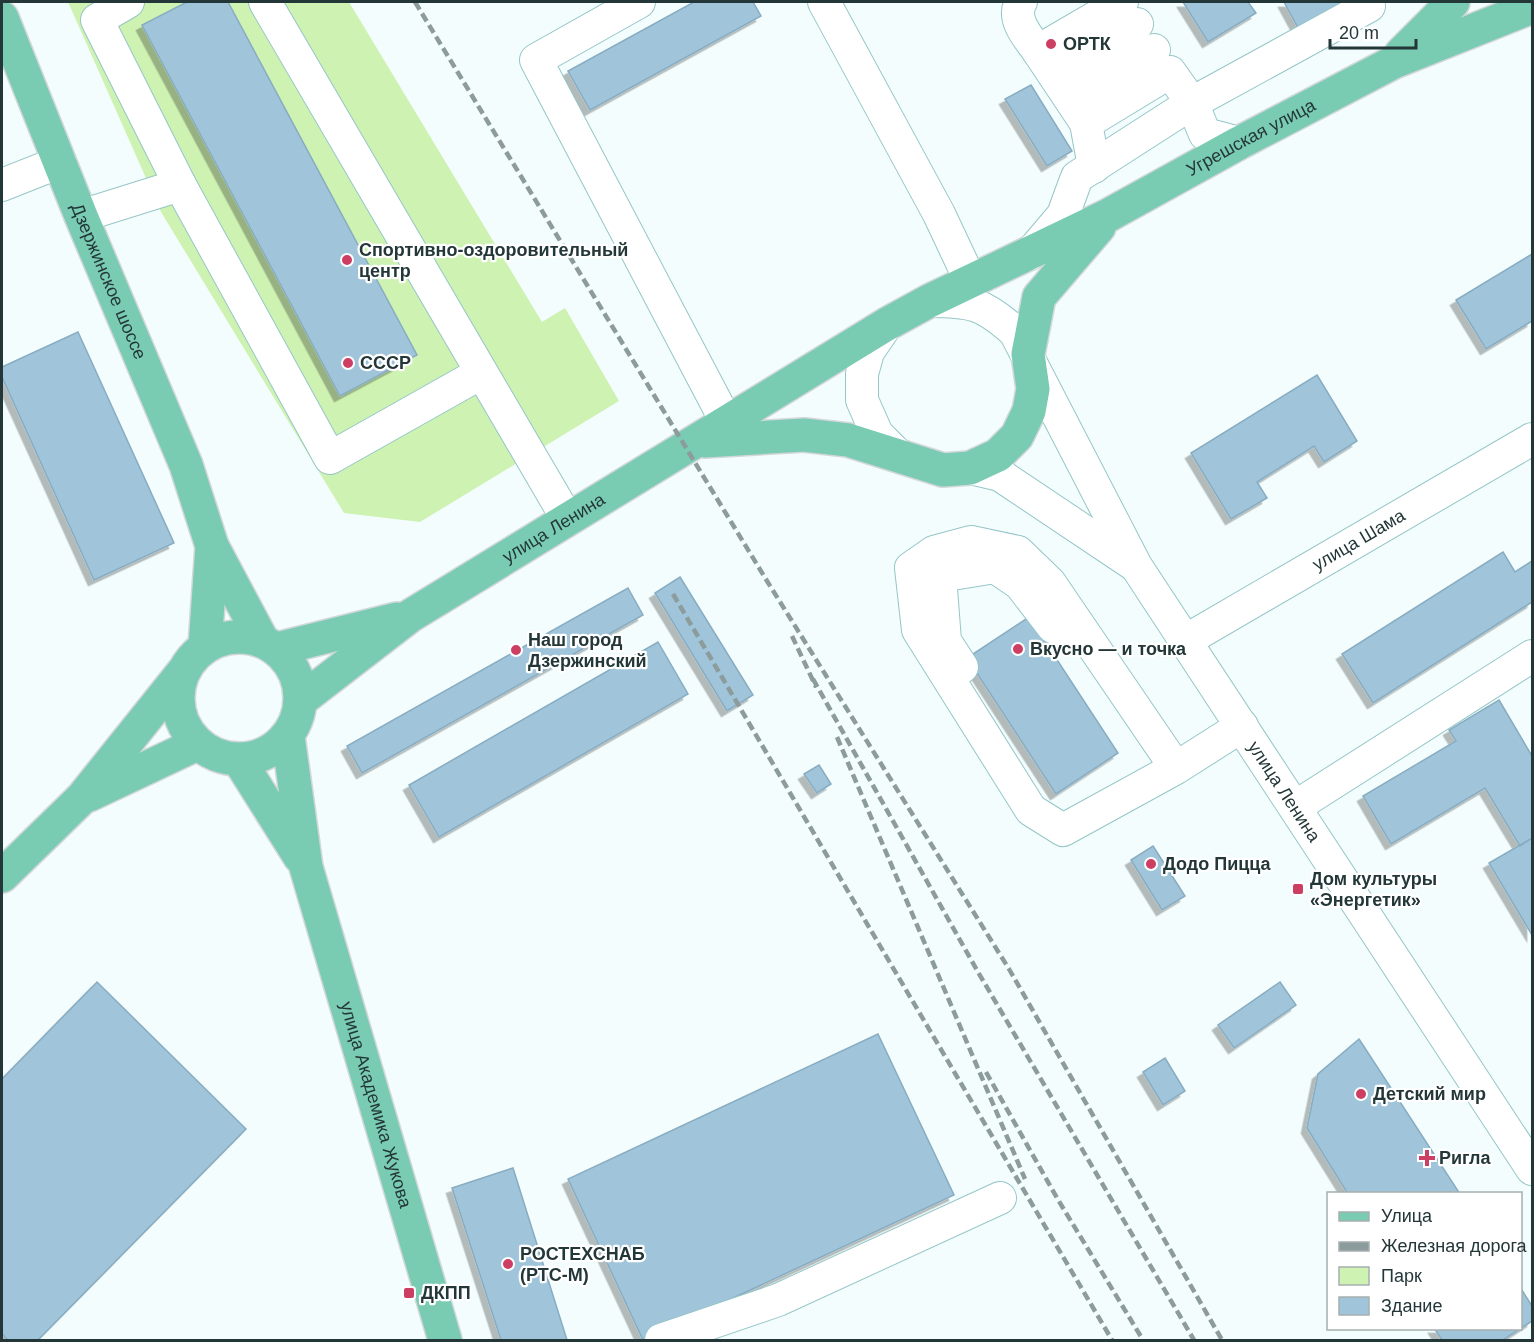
<svg xmlns="http://www.w3.org/2000/svg" width="1534" height="1342" font-family="Helvetica,sans-serif">
<style>
.green{fill:#cef2b1}
.building{fill:#a0c5da;stroke:#88acc1;stroke-width:1.5;filter:url(#shadow)}
.lines{fill:none;stroke-linecap:round;stroke-linejoin:round}
.minor-casing{stroke:#96c6c8;stroke-width:34}
.major-casing{stroke:#d3d7d7;stroke-width:36}
.minor{stroke:#fff;stroke-width:32}
.major{stroke:#79ccb2;stroke-width:33}
.rail{stroke:#8c9b9b;stroke-width:4.5;stroke-dasharray:9 4.5;stroke-linecap:butt}
.poi-dot{fill:#cd3e63;stroke:#fff;stroke-width:2}
.labels{text-anchor:middle;dominant-baseline:central;stroke-width:4.5;stroke-linejoin:round;paint-order:stroke}
.poi-label{font-size:18px;font-weight:bold;fill:#243738;stroke:#fff;text-anchor:start}
.street-label{font-size:18px;fill:#243738;stroke:#fff}
</style>
<defs>
<filter id="shadow"><feDropShadow dx="-5.5" dy="5.5" stdDeviation="0" flood-color="#0004"/></filter>
</defs>
<rect width="100%" height="100%" fill="#f3fdfd"/>
<path class="green" d="M68,2H349L542,322L565,308L619,401L420,522L344,513L161,212Z"/>
<path class="building" d="M187,2H228L417,355L340,396L142,25Z
M694,2H753L761,16L590,110L568,71Z
M1183,2H1248L1256,13L1208,42Z
M1284,2H1353L1316,26H1297Z
M1031,85L1072,151L1047,166L1005,99Z
M1532,254V321L1486,349L1456,300Z
M78,332L174,543L94,580L2,377V367Z
M1317,375L1357,441L1324,462L1314,446L1257,482L1267,498L1231,519L1191,453Z
M1503,552L1515,572L1532,561V602L1373,703L1342,654Z
M680,577L753,695L727,711L655,593Z
M628,588L643,615L362,773L347,746Z
M1029,617L1118,753L1056,794L967,658Z
M658,642L688,694L439,837L409,785Z
M1499,700L1532,756V838L1520,846L1485,788L1391,844L1363,796L1456,741L1449,730Z
M819,765L831,784L817,793L804,774Z
M1532,838V935L1489,863Z
M1153,846L1185,896L1162,910L1131,860Z
M97,982L246,1129L38,1340H8L2,1334V1079Z
M1280,982L1296,1005L1234,1048L1218,1025Z
M878,1034L954,1195L643,1340L568,1179Z
M1359,1039L1460,1194H1348L1307,1128L1318,1074Z
M1165,1058L1185,1091L1163,1105L1143,1072Z
M513,1168L567,1340H501L452,1188Z
M1520,1287L1532,1306V1321L1503,1340H1442L1434,1328H1520Z"/>
<g class="lines">
<g class="minor-casing">
<g id="minor">
<path d="M128,2L97,20L180,185L330,458L481,373"/>
<path d="M265,2L568,520"/>
<path d="M639,2L536,60L727,423"/>
<path d="M824,2L939,214L971,282"/>
<path d="M1021,2C1011,19 1028,37 1038,51"/>
<path d="M1055,73L1137,24"/>
<path d="M1071,99L1154,50"/>
<path d="M1086,123L1038,51L1122,2"/>
<path d="M1094,167L1086,123L1170,72L1192,103L1369,6"/>
<path d="M2,185L60,162"/>
<path d="M81,216L180,185"/>
<path d="M1030,254L1063,215L1077,177L1192,103L1205,134L1239,143"/>
<path id="s1" d="M929,301C971,301 983,303 1015,332L1136,566L1532,1169"/>
<path d="M887,324L868,352L862,374V400L877,434L897,454"/>
<path d="M970,468L1000,475L1133,564"/>
<path id="s2" d="M1185,641L1532,439"/>
<path d="M962,667L945,641L940,576L995,567L1020,584L1053,627L1089,641"/>
<path d="M1176,768L1050,583L1018,552L971,542L934,552L911,568L918,630L1031,810L1063,830L1176,768L1242,726"/>
<path d="M1295,807L1532,656"/>
<path d="M661,1340L778,1300L1000,1198"/>
</g>
</g>
<g class="major-casing">
<g id="major">
<path id="s3" d="M2,18L81,216L186,465L212,546L262,640"/>
<path d="M1401,54L1453,2"/>
<path d="M705,441L804,435L848,440L943,470L970,468L998,455L1017,436L1029,411L1033,389L1028,354L1039,297L1099,227"/>
<circle cx="239" cy="698" r="61"/>
<path d="M205,647L212,546"/>
<path d="M277,649L397,619"/>
<path id="s4" d="M301,700L410,616L887,324L929,301L1107,216L1239,143L1394,62L1532,7"/>
<path id="s5" d="M288,736L306,867L445,1340"/>
<path d="M239,760L300,857"/>
<path d="M89,795L197,744"/>
<path d="M2,876L82,798L183,672"/>
</g>
</g>
<use href="#minor" class="minor"/>
<use href="#major" class="major"/>
<path class="rail" d="M415,2L767,581L1009,969L1222,1340
M673,594L1112,1340
M792,636L816,687
M813,679L978,972L1194,1340
M837,737L1025,1179
M986,1072L1057,1198L1143,1340"/>
</g>
<g class="poi-dot">
<circle cx="1051" cy="44" r="6"/>
<circle cx="347" cy="260" r="6"/>
<circle cx="348" cy="363" r="6"/>
<circle cx="1018" cy="649" r="6"/>
<circle cx="516" cy="650" r="6"/>
<circle cx="1151" cy="864" r="6"/>
<rect x="1292" y="883" width="12" height="12" rx="3"/>
<circle cx="1361" cy="1094" r="6"/>
<path d="M1424 1149h6v6h6v6h-6v6h-6v-6h-6v-6h6z"/>
<circle cx="508" cy="1264" r="6"/>
<rect x="403" y="1287" width="12" height="12" rx="3"/>
</g>
<g class="labels">
<g class="poi-label">
<text x="1063" y="44">ОРТК</text>
<text x="359" y="250">Спортивно-оздоровительный<tspan x="359" dy="21">центр</tspan></text>
<text x="360" y="363">СССР</text>
<text x="528" y="640">Наш город<tspan x="528" dy="21">Дзержинский</tspan></text>
<text x="1030" y="649">Вкусно — и точка</text>
<text x="1163" y="864">Додо Пицца</text>
<text x="1310" y="879">Дом культуры<tspan x="1310" dy="21">«Энергетик»</tspan></text>
<text x="1373" y="1094">Детский мир</text>
<text x="1439" y="1158">Ригла</text>
<text x="520" y="1254">РОСТЕХСНАБ<tspan x="520" dy="21">(РТС-М)</tspan></text>
<text x="421" y="1293">ДКПП</text>
</g>
<g class="street-label">
<text stroke="none"><textPath href="#s4" startOffset="1106">Угрешская улица</textPath></text>
<text stroke="none"><textPath href="#s3" startOffset="284">Дзержинское шоссе</textPath></text>
<text stroke="none"><textPath href="#s4" startOffset="306">улица Ленина</textPath></text>
<text stroke="none"><textPath href="#s2" startOffset="201">улица Шама</textPath></text>
<text stroke="none"><textPath href="#s1" startOffset="628">улица Ленина</textPath></text>
<text stroke="none"><textPath href="#s5" startOffset="380">улица Академика Жукова</textPath></text>
</g>
</g>
<rect width="1534" height="1342" fill="none" stroke="#243738" stroke-width="6"/>
<rect x="1327" y="1192" width="195" height="138" fill="#ffffff" stroke="#a7afaf" stroke-width="1.5"/>
<rect x="1339" y="1212" width="30" height="9" fill="#79ccb2" stroke="#a7afaf" stroke-width="1.5"/>
<text x="1381" y="1222" font-size="18" fill="#243738">Улица</text>
<rect x="1339" y="1242" width="30" height="9" fill="#8c9b9b" stroke="#a7afaf" stroke-width="1.5"/>
<text x="1381" y="1252" font-size="18" fill="#243738">Железная дорога</text>
<rect x="1339" y="1267" width="30" height="18" fill="#cef2b1" stroke="#a7afaf" stroke-width="1.5"/>
<text x="1381" y="1282" font-size="18" fill="#243738">Парк</text>
<rect x="1339" y="1297" width="30" height="18" fill="#a0c5da" stroke="#a7afaf" stroke-width="1.5"/>
<text x="1381" y="1312" font-size="18" fill="#243738">Здание</text>
<path d="M1330 39v9h86v-9" fill="none" stroke="#243738" stroke-width="3"/>
<text x="1339" y="39" font-size="18" fill="#243738" stroke="#ffffff" stroke-width="4.5" paint-order="stroke">20 m</text>
</svg>
